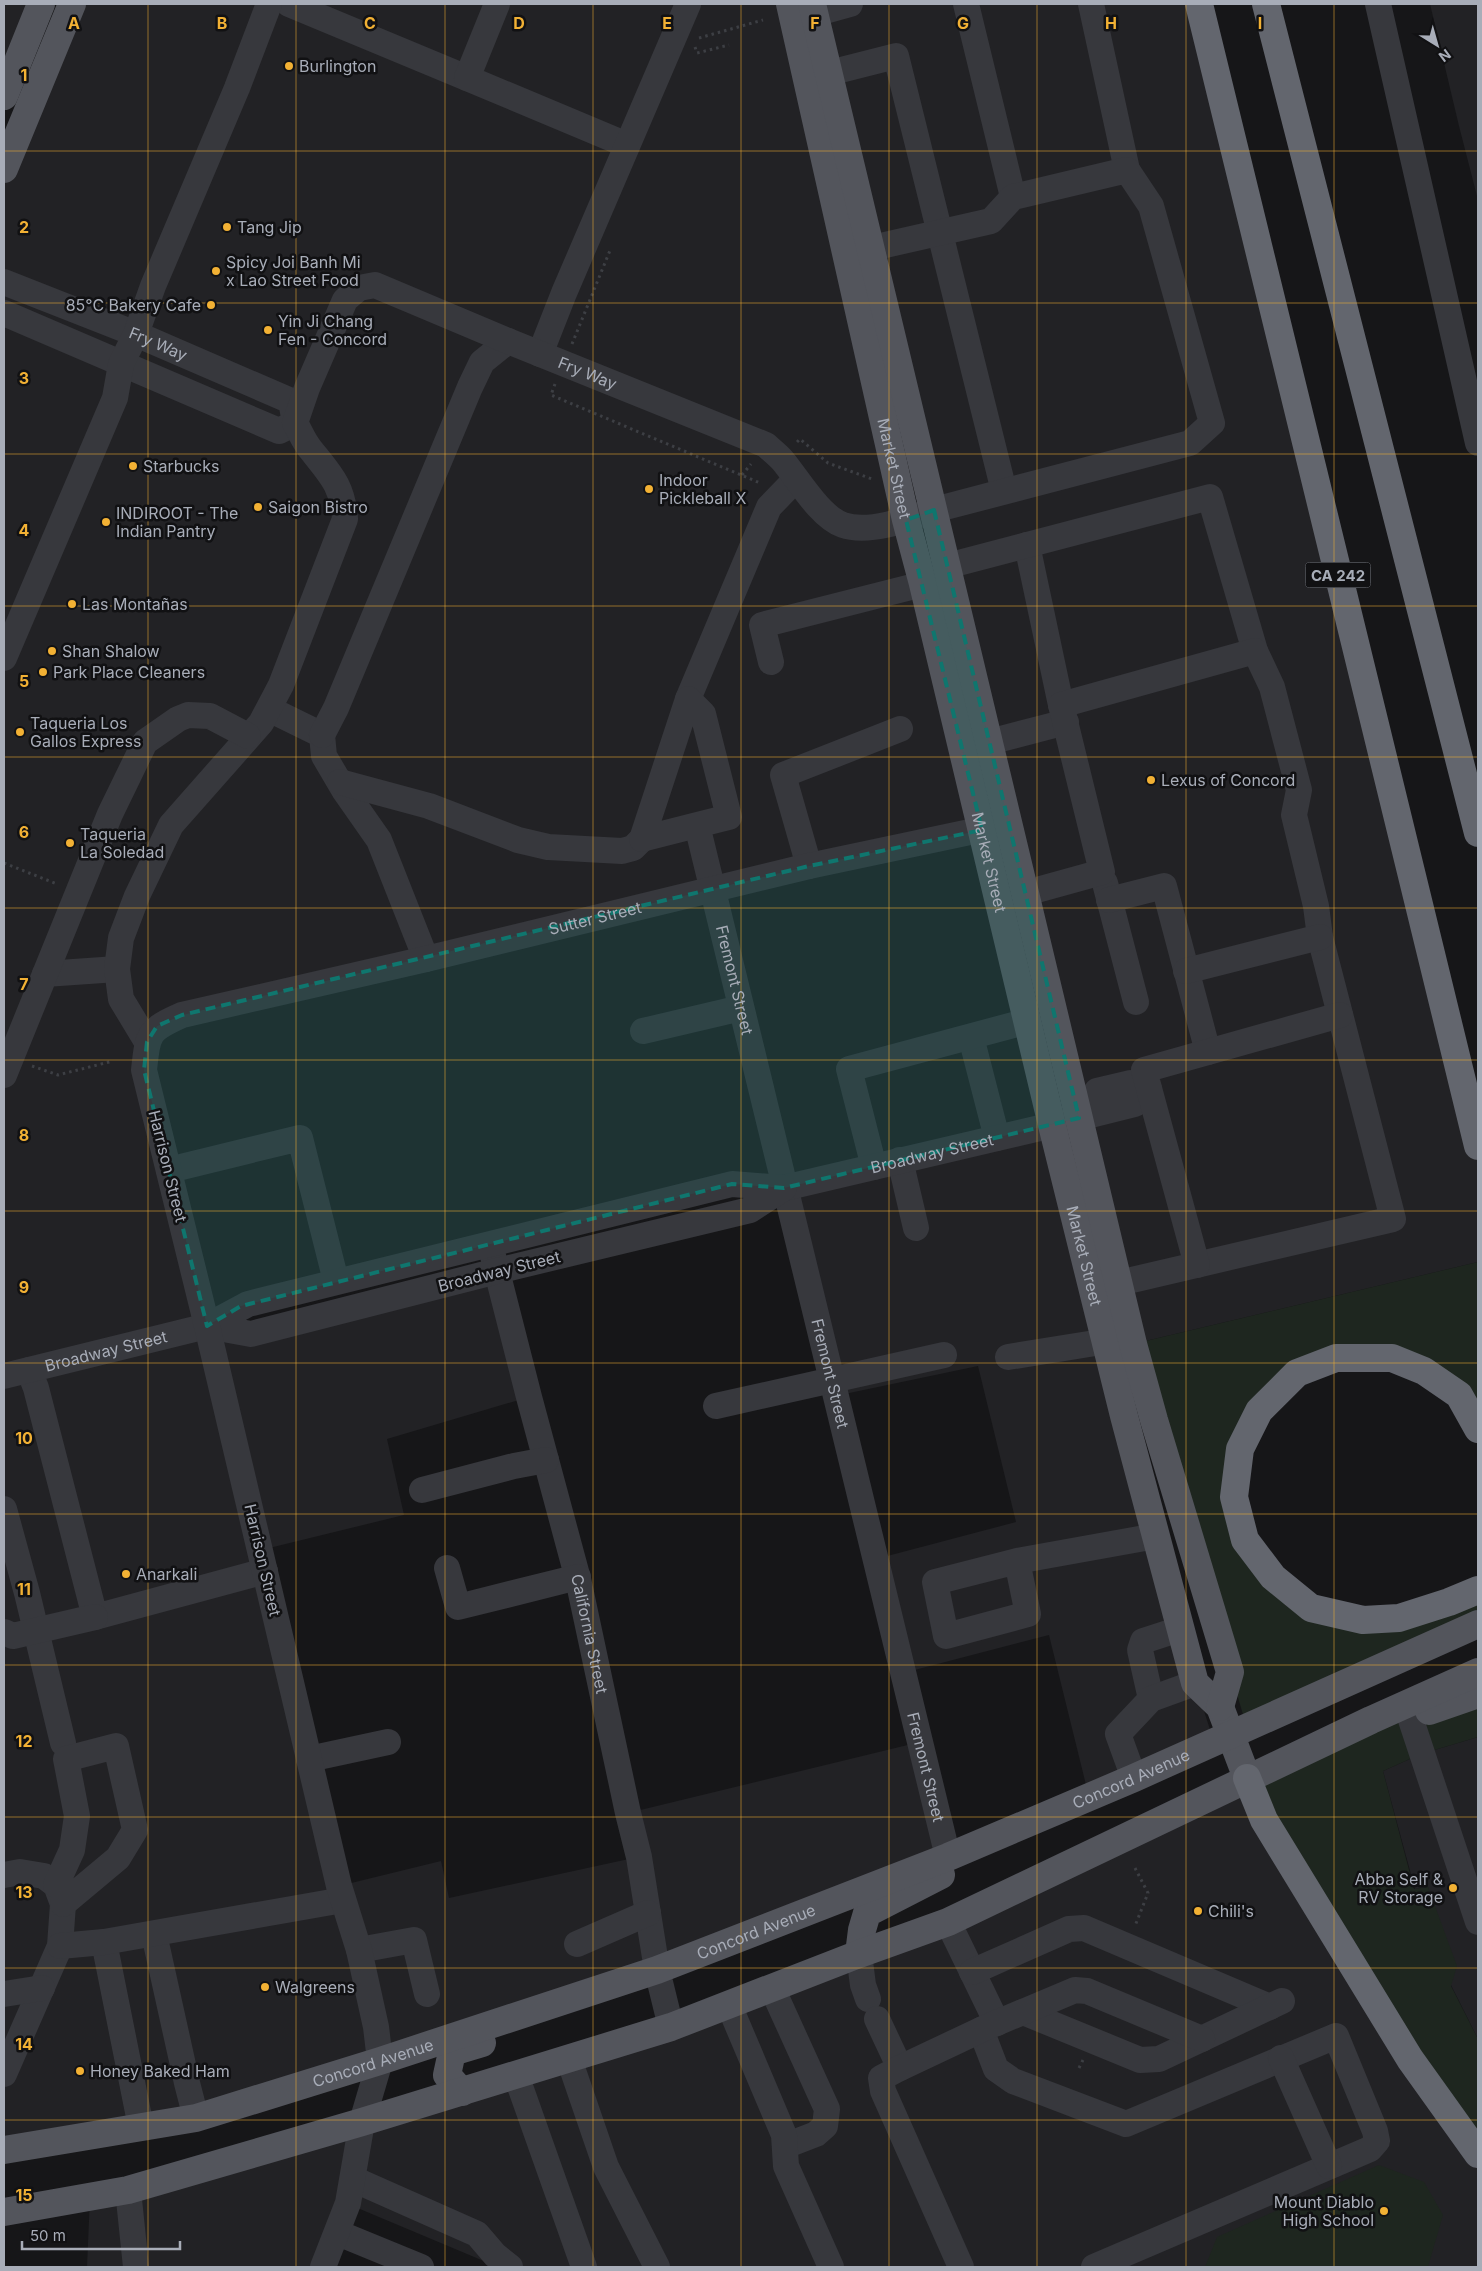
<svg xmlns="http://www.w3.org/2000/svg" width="1482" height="2271" font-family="Inter,sans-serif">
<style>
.built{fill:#222225}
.green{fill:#1e261f}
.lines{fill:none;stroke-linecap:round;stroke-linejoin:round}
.path{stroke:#3d3f44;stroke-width:3;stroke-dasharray:2.5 4;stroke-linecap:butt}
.minor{stroke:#37383d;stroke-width:26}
.major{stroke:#53555c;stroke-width:28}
.highway{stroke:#63666e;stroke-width:28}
.marked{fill:#0f766e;fill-opacity:0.2;stroke:#0f766e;stroke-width:4;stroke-dasharray:10 6;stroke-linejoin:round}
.grid{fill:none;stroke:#f2b134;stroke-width:1;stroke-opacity:0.55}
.poi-dot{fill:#f2b134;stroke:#111113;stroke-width:2}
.labels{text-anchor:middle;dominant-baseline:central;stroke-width:5;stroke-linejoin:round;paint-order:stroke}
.shield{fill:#111113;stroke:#7b7e86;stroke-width:1}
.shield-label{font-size:15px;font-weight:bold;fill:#a8adb8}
.poi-label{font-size:16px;fill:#a8adb8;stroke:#111113;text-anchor:start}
.street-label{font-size:16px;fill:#a8adb8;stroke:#111113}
.grid-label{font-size:16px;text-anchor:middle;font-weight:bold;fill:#f2b134;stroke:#111113;stroke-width:5;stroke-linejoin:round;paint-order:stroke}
</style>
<rect width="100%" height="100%" fill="#161618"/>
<path class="built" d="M4,4H41L4,96Z
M72,4H790L1195,1683L1214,1742L1089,1797L1049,1635L903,1673L876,1559L1016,1522L978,1366L835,1396L784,1188L732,1184L241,1306L251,1334L497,1271L529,1397L387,1439L404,1515L261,1550L339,1886L441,1861L449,1898L638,1857L628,1813L920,1742L948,1857L380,2061L4,2150V169Z
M812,4H1199L1478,1146V1262L1133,1344Z
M1430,4H1478V200L1459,126Z
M1478,1737V2039L1451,1985L1428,1887L1415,1889L1383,1771L1421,1754Z
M1247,1778L1478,2154V2267H498L348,2204L323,2267H87L90,2197L671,2027Z"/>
<path class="green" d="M1478,1262V1429L1424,1371L1336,1358L1259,1411L1234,1496L1273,1577L1363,1620L1478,1590V1625L1247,1728L1133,1344Z
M1478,1694V1737L1421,1754L1383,1771L1414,1889L1428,1887L1457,1966L1451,1986L1478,2039V2154L1247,1778L1371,1720Z
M1379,2165L1424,2182L1443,2215L1428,2267H1205L1217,2237Z"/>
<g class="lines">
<path class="path" d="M699,38L763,20
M695,47L697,53L729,45
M572,344L611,248
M555,384L551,395L760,483
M797,442L800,439L828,463L872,479
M742,475L751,464
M4,863L57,884
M32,1066L58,1075L113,1061
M1135,1868L1148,1893L1135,1926
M1079,2068L1083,2060"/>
<g class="minor">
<path d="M289,4L467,78"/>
<path d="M497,4L467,78L627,145"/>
<path d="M966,4L1013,197"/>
<path d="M1091,4L1127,170"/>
<path d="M1378,4L1478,443"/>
<path d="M814,14L850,4"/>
<path d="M829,73L896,56L1004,491"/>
<path id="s1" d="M4,282L136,334L291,401L295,423L279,431L4,313"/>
<path d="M540,354L564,293L688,4"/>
<path d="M1027,545L1061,705"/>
<path d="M947,566L1210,497L1255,651"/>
<path d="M4,658L115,398L121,364L136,334L153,286L237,88L269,4"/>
<path d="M771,662L762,625L923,584"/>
<path d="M688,699L769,507L796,479"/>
<path d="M269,709L322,735L324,756L344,790L379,840L426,959"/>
<path d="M322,735L336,708L470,387L482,362L508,341"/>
<path d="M989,742L1066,722"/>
<path d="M340,782L429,806L518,840L548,847L622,851L633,848L642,839"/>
<path id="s2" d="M697,825L642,839L688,699L703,714L729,817L697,825L948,1857"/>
<path d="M809,866L783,775L900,729"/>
<path d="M1105,883L1136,1002"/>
<path d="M1026,893L1102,872L1061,705L1255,651L1272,687L1299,790L1294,815L1316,906L1320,937L1393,1219L1119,1283"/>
<path d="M1109,900L1164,886L1208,1052"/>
<path d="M1186,971L1320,937"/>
<path d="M45,974L117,969"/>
<path d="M643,1031L741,1008"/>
<path d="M971,1037L997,1138"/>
<path id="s3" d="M147,1042L121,999L117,969L121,938L137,896L171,825L261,723L281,685L345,519C343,486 330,474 311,450C304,442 300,431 295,423L307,388L345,300L359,288L375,285L508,341L766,445C771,450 778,455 783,461C798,479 820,517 843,525C869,534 909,519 934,510L1190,443L1212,423L1151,206L1127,170L1013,197L991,221L872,248"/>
<path d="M4,1075L110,814L145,742L178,719L188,715L210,716L248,736"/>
<path d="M1131,1083L1149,1089L1135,1104L1079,1118L1097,1091Z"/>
<path d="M900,1160L916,1228"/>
<path d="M874,1167L849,1069L1028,1021"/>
<path d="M169,1170L300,1138L336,1281"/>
<path id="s4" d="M784,1188L1074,1120"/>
<path id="s5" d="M493,1256L529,1397L578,1579L628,1813L639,1857L657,1970L671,2027"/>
<path d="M1197,1265L1144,1070L1340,1015"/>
<path d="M1008,1357L1126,1338"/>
<path d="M29,1370L36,1388L95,1617L265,1571"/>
<path id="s6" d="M4,1376L207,1326L248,1304L732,1184L784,1188L750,1210L497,1271L251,1334L207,1326"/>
<path d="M716,1406L944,1355"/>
<path d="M422,1490L514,1466L546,1460"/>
<path d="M4,1509L27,1593L63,1743"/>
<path d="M1017,1561L1028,1614L946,1636L935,1582L1017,1561L1156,1536"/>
<path d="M447,1568L458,1607L578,1577"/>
<path d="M4,1632L13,1636L95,1617"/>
<path d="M1151,1699L1140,1650L1143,1641L1180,1629"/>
<path d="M1410,1717L1478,1922"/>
<path d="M309,1759L388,1742"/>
<path d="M1134,1778L1118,1734L1151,1699L1195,1683"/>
<path d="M4,1875L20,1872L44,1876L56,1885L63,1904L60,1946L4,2074"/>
<path d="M56,1885L72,1850L77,1816L66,1759L116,1746L135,1830L118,1858L63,1904"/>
<path d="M948,1922L997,2023"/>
<path d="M154,1934L187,2083L196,2118"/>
<path d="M104,1942L141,2127"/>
<path d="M577,1944L648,1913"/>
<path d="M60,1946L104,1942L343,1900"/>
<path d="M359,1950L414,1940L427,1994"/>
<path d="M859,1954L863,1985L868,1999"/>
<path d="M972,1972L1069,1929L1084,1928L1270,2007"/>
<path d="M772,1988L827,2109L825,2126L816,2134L785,2146"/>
<path d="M4,1994L42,1988"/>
<path d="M729,2005L784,2135L786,2166L831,2267"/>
<path d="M1023,2012L1140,2060L1159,2059L1282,2001"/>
<path d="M877,2019L900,2068"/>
<path d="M981,2030L996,2069L1013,2081L1126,2124L1336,2036L1375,2131L1377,2141L1370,2149L1094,2267"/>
<path d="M1281,2058L1329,2166"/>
<path d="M569,2059L606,2167L657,2267"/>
<path d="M516,2075L584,2267"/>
<path d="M353,2179L477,2234L495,2255L510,2267"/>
<path d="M128,2190L136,2267"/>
<path d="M338,2233L421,2267"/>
<path id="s7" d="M323,2267L348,2203L362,2122L380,2061L376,2027L359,1950L339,1886L207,1326L144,1070C148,1033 148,1030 182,1015L426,959L809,866L1003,825"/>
<path d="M961,2267L883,2091L881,2078L898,2069L987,2027L1075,1990L1087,1991L1202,2039"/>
</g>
<g class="major">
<path id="s8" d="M790,4L906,520L923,584L1052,1125L1124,1416L1195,1683L1220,1707L1247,1778"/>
<path d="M812,4L1133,1344L1154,1420L1230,1672L1220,1707"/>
<path d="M4,96L41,4"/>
<path d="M4,169L72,4"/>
<path d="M1429,1711L1478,1694"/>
<path d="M859,1954L862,1930L867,1913L941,1875"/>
<path d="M462,2092L447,2075L452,2052L482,2043"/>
<path id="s9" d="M4,2150L196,2118L380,2061L657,1970L948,1857L1134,1778L1478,1624"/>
<path d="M4,2212L128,2190L362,2122L671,2027L859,1954L948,1922L1371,1720L1478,1672"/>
</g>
<path class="highway" d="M1199,4L1478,1146
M1266,4L1478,833
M1478,1429L1459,1395L1424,1371L1392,1358H1336L1297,1373L1259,1411L1240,1449L1234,1497L1245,1540L1273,1577L1311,1608L1363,1620L1399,1618L1449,1602L1478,1590
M1247,1778L1264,1820L1410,2059L1478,2154"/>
</g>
<path class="marked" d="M934,510L1079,1118L784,1188L732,1184L241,1306L207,1326L144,1070L147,1042L157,1026L182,1015L809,866L982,830L906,520Z"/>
<path class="grid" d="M148,4V2267M296,4V2267M445,4V2267M593,4V2267M741,4V2267M889,4V2267M1037,4V2267M1186,4V2267M1334,4V2267M4,151H1478M4,303H1478M4,454H1478M4,606H1478M4,757H1478M4,908H1478M4,1060H1478M4,1211H1478M4,1363H1478M4,1514H1478M4,1665H1478M4,1817H1478M4,1968H1478M4,2120H1478"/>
<g class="poi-dot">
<circle cx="289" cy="66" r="5"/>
<circle cx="227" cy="227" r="5"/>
<circle cx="216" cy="271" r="5"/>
<circle cx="211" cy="305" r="5"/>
<circle cx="268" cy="330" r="5"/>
<circle cx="133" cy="466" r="5"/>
<circle cx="649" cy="489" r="5"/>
<circle cx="258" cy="507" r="5"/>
<circle cx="106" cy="522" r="5"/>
<circle cx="72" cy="604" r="5"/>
<circle cx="52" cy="651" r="5"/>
<circle cx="43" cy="672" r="5"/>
<circle cx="20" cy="732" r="5"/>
<circle cx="1151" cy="780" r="5"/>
<circle cx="70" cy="843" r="5"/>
<circle cx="126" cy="1574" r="5"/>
<circle cx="1453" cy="1888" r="5"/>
<circle cx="1198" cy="1911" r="5"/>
<circle cx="265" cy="1987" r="5"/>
<circle cx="80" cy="2071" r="5"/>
<circle cx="1384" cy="2211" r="5"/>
</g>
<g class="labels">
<rect class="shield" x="1305.5" y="562.5" width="65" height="25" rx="4"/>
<g class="shield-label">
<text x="1338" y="575">CA 242</text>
</g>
<g class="poi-label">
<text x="299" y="66">Burlington</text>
<text x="237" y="227">Tang Jip</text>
<text x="226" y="262">Spicy Joi Banh Mi<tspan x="226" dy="18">x Lao Street Food</tspan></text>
<text x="201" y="305" text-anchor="end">85°C Bakery Cafe</text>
<text x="278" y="321">Yin Ji Chang<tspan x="278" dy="18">Fen - Concord</tspan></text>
<text x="143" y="466">Starbucks</text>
<text x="659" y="480">Indoor<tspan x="659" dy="18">Pickleball X</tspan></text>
<text x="268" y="507">Saigon Bistro</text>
<text x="116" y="513">INDIROOT - The<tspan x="116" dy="18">Indian Pantry</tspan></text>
<text x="82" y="604">Las Montañas</text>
<text x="62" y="651">Shan Shalow</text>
<text x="53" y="672">Park Place Cleaners</text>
<text x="30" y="723">Taqueria Los<tspan x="30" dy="18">Gallos Express</tspan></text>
<text x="1161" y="780">Lexus of Concord</text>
<text x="80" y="834">Taqueria<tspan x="80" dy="18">La Soledad</tspan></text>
<text x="136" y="1574">Anarkali</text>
<text x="1443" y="1879" text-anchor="end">Abba Self &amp;<tspan x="1443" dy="18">RV Storage</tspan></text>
<text x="1208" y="1911">Chili's</text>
<text x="275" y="1987">Walgreens</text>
<text x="90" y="2071">Honey Baked Ham</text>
<text x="1374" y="2202" text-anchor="end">Mount Diablo<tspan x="1374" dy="18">High School</tspan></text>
</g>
<g class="street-label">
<text stroke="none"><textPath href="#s1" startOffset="166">Fry Way</textPath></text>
<text stroke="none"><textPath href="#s3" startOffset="1100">Fry Way</textPath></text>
<text stroke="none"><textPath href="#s8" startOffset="476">Market Street</textPath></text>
<text stroke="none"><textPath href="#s8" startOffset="881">Market Street</textPath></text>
<text stroke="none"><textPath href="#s7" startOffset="1731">Sutter Street</textPath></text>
<text stroke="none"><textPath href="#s2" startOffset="524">Fremont Street</textPath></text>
<text stroke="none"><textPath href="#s4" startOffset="152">Broadway Street</textPath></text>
<text transform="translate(168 1166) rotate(76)">Harrison Street</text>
<text stroke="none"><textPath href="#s8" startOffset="1286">Market Street</textPath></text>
<text transform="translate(499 1271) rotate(-14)">Broadway Street</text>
<text stroke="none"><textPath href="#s6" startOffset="105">Broadway Street</textPath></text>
<text stroke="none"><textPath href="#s2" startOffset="929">Fremont Street</textPath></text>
<text transform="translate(263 1560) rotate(77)">Harrison Street</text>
<text stroke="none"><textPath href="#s5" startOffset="390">California Street</textPath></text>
<text stroke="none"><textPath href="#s2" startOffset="1334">Fremont Street</textPath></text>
<text stroke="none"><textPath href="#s9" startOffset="1190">Concord Avenue</textPath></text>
<text stroke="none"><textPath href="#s9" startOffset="785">Concord Avenue</textPath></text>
<text stroke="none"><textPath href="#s9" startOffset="380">Concord Avenue</textPath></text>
</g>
</g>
<g class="grid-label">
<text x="74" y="29">A</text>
<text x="222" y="29">B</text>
<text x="370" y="29">C</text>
<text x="519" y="29">D</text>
<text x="667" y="29">E</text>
<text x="815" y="29">F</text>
<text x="963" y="29">G</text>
<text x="1111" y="29">H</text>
<text x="1260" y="29">I</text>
<text x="24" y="81">1</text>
<text x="24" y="233">2</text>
<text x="24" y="384">3</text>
<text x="24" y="536">4</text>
<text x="24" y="687">5</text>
<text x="24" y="838">6</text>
<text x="24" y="990">7</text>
<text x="24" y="1141">8</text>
<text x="24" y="1293">9</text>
<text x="24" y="1444">10</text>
<text x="24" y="1595">11</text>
<text x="24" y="1747">12</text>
<text x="24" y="1898">13</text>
<text x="24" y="2050">14</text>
<text x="24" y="2201">15</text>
</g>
<rect width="1482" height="2271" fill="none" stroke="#a8adb8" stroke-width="10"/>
<g transform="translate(1437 45) rotate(143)" stroke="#111113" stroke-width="4" paint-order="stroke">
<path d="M0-4L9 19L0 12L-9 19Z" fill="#a8adb8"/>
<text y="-8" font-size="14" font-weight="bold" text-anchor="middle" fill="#a8adb8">N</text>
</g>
<path d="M22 2241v8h158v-8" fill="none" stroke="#a8adb8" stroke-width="2.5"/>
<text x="30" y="2241" font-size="15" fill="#a8adb8" stroke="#111113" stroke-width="4" paint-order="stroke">50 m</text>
</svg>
